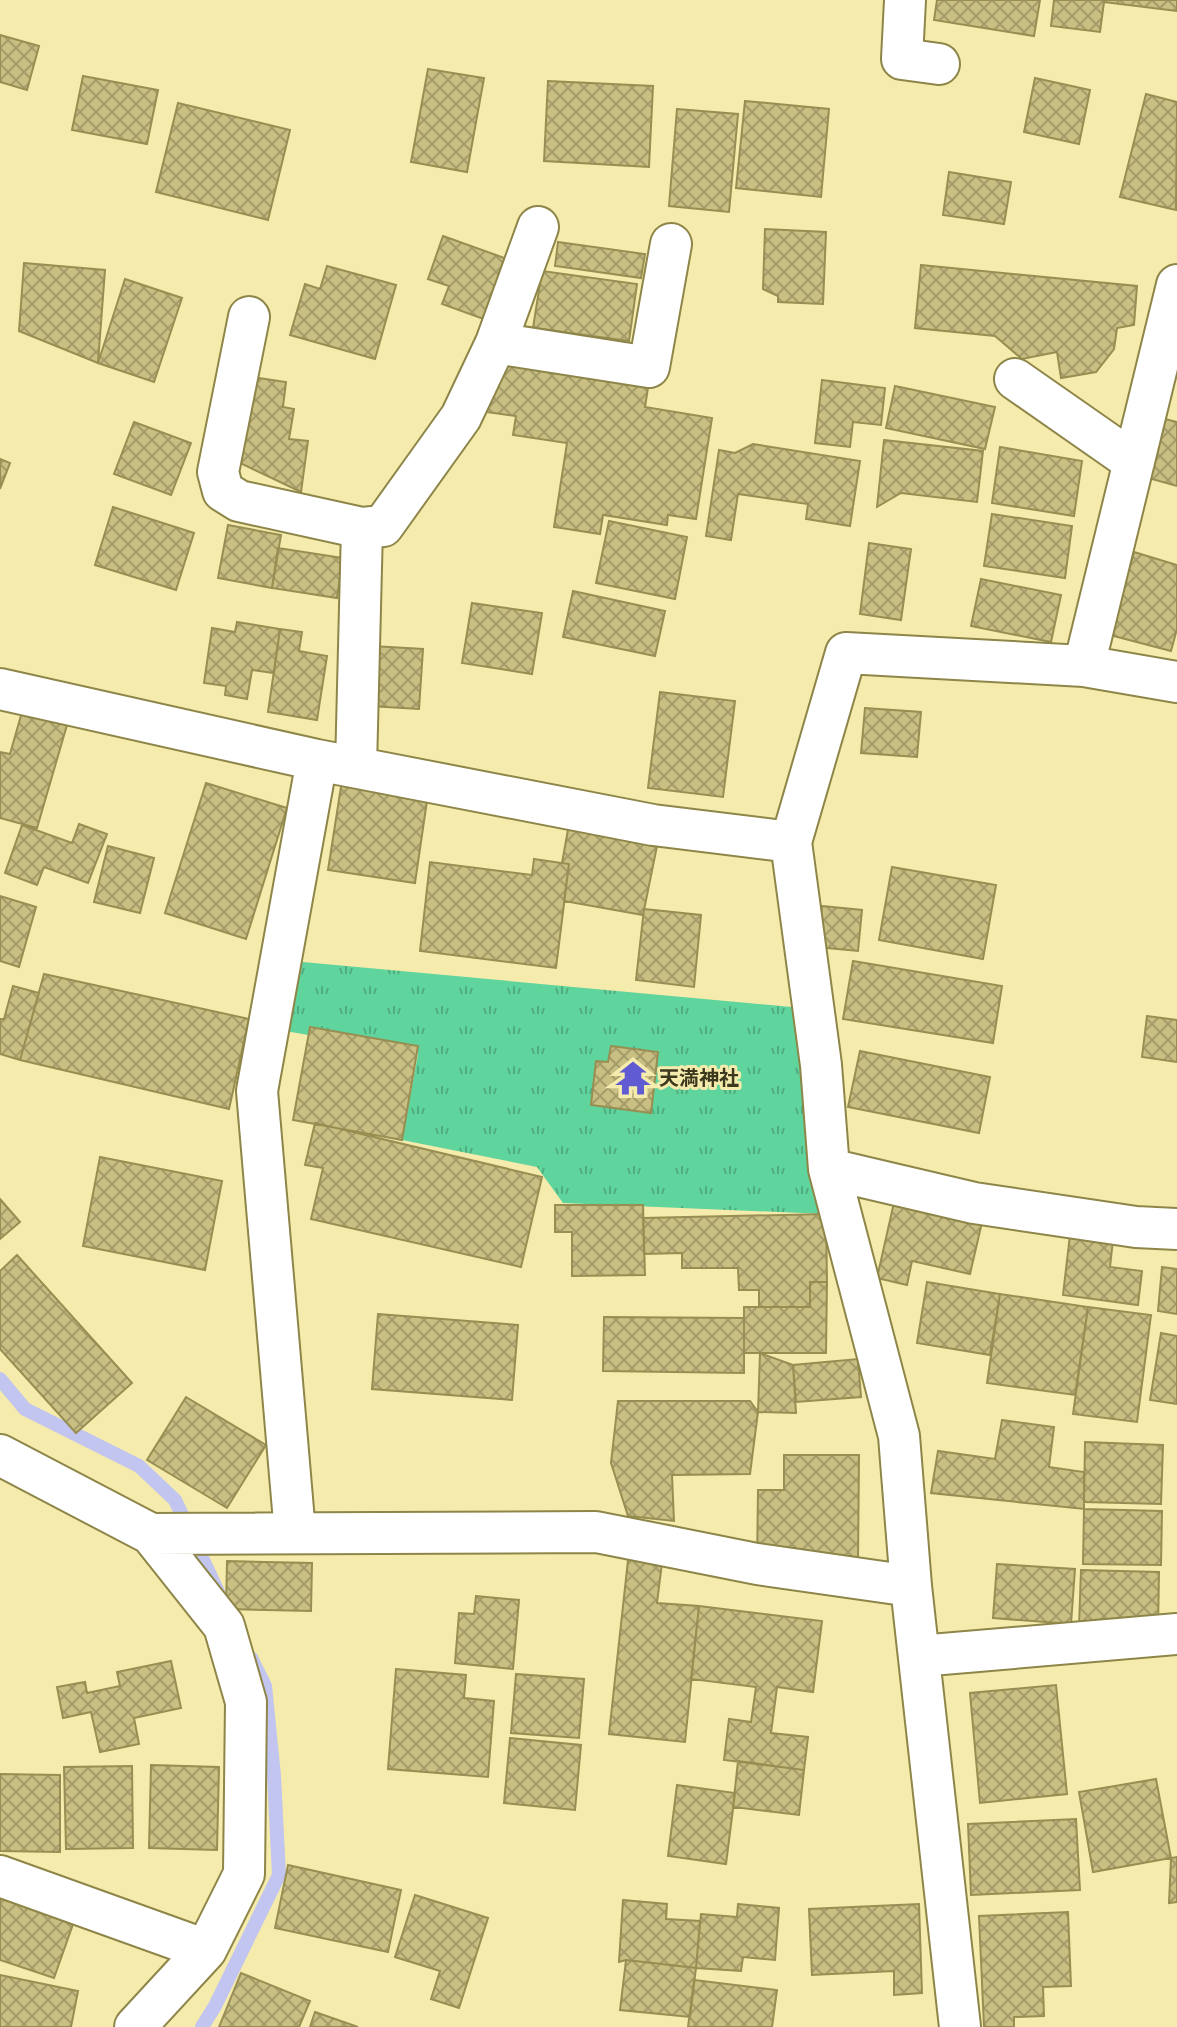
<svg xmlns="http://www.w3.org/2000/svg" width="1177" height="2027" font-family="Raleway,'Noto Sans JP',sans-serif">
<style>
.park{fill:url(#park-tufts)}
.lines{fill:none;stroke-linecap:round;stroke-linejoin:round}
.stream{stroke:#c1c5ef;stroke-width:14}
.building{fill:url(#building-cross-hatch);stroke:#988e52;stroke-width:2}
.street-casing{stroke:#8e8549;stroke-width:44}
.street{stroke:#fff;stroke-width:40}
.labels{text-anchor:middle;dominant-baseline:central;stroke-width:6;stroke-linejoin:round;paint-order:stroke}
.poi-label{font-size:20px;font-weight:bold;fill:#3d391f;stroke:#f5ebac;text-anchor:start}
</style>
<defs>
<pattern id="park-tufts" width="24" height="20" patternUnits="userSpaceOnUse" patternTransform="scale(2)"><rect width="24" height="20" fill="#60d49d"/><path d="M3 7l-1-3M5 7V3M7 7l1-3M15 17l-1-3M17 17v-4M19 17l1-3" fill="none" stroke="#50ad7f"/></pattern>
<pattern id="building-cross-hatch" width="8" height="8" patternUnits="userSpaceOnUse" patternTransform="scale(2)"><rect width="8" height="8" fill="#c9bf82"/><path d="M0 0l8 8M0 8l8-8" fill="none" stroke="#a49c6a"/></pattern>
</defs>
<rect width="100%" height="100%" fill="#f5ebac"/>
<path class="park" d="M281,960L813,1009L826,1214L563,1203L537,1167L402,1140L418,1054L268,1028Z"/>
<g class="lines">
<path class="stream" d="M0,1379L25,1409L139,1466L175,1500L218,1592
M251,1658L265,1686
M202,2027L215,2006L279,1875L274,1776L265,1686L260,1681"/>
</g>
<path class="building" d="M937,0H1040L1034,36L934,20Z
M1054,0H1177V11L1104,2L1100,32L1051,26Z
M0,35L39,46L27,90L0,82Z
M428,69L484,78L467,172L411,162Z
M83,76L158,90L147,144L72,130Z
M1035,78L1090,90L1079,144L1024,132Z
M548,81L653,86L649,167L544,161Z
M1146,94L1177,102L1176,210L1120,197Z
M745,101L829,109L821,197L736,188Z
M178,103L290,130L268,220L156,192Z
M677,109L738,114L729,212L669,206Z
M949,172L1011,182L1004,224L943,215Z
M765,229L826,232L823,304L778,302V296L763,289Z
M443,236L510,260L489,321L442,304L449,286L428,279Z
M558,242L645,254L641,278L555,266Z
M24,263L105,270L98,363L19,331Z
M921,265L1137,286L1134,325L1117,328L1114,349L1096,372L1061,378L1057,352L1022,359L995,336L915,328Z
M327,266L396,285L375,359L290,335L305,284L320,289Z
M542,271L637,284L629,341L533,328Z
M125,279L182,298L154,382L98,363Z
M496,350L650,375L645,407L712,418L696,519L668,515L667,525L603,515L600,534L554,527L567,443L513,435L516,416L486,412Z
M253,377L286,382L283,407L294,409L289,439L308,441L301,492L240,463Z
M822,380L885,388L881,425L853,422L850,447L815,443Z
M895,386L995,407L985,449L886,428Z
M1161,418L1177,422V486L1145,477Z
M134,422L191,443L171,495L114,474Z
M884,440L983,451L977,502L901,493L877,507Z
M753,444L860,461L850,526L806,519L808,504L738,494L731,540L706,536L719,450L735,453Z
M1000,447L1082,461L1074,516L992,503Z
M0,459L10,463L0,489Z
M113,507L194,533L176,590L95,565Z
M992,514L1072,526L1065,578L984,566Z
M609,521L687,537L675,599L596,583Z
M228,525L281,535L272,588L218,578Z
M869,543L911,549L901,620L860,614Z
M278,548L343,558L337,598L272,588Z
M1134,552L1177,565V629L1171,651L1110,635Z
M981,579L1061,595L1051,642L971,626Z
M573,591L665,611L655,656L563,637Z
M472,603L542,613L532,674L462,663Z
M237,622L280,629L274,673L252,670L247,699L225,695L226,686L204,683L212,628L235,632Z
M280,629L302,632L299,651L327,656L317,720L268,712Z
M372,646L423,649L419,709L369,706Z
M660,692L735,701L723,797L648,788Z
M865,708L921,712L917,757L861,753Z
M22,712L67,725L37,828L0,818V752L10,754Z
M343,774L429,787L415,883L328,870Z
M206,783L287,808L246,939L165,913Z
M79,824L107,834L88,883L44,867L37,885L5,873L22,825L72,843Z
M569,824L658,841L643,915L564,901L569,864L562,863Z
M108,846L154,858L140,913L94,902Z
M534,859L569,864L556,968L420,951L430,862L532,875Z
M892,867L996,885L983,959L879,940Z
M0,896L36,907L19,967L0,961Z
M822,906L862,910L858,951L817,947Z
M644,909L701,915L694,987L636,980Z
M853,961L1002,986L993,1043L843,1019Z
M44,974L249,1019L229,1109L20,1060Z
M13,986L39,993L20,1060L0,1054V1019H4Z
M1147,1016L1177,1020V1062L1142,1057Z
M310,1027L418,1046L402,1140L293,1120Z
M611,1046L658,1052L651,1113L591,1105L596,1061L608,1062Z
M860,1051L990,1077L979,1133L848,1107Z
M315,1123L542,1177L521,1267L311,1219L323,1168L305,1165Z
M100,1157L222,1181L205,1270L83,1246Z
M895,1198L983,1218L970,1274L912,1261L907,1285L877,1278Z
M0,1199L20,1222L0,1239Z
M555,1205H643L645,1275L572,1276V1232H555Z
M826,1214L827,1282H810V1307H759V1290H739L738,1268H682V1253L644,1254L643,1218Z
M1071,1226L1114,1231L1110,1267L1142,1271L1138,1305L1063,1295Z
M17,1255L132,1383L76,1433L0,1349V1271Z
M1162,1267L1177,1269V1314L1158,1311Z
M810,1282H827L826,1353H744V1307H810Z
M927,1282L1000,1294L990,1355L917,1343Z
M1000,1294L1088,1307L1075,1395L987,1383Z
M1088,1307L1151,1315L1137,1422L1073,1414Z
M378,1314L518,1325L512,1400L372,1389Z
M604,1317L744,1318V1373L603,1371Z
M1161,1333L1177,1336V1404L1150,1400Z
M760,1353L793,1365L796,1413L758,1412Z
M858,1359L861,1397L796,1402L793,1365Z
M186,1397L266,1445L227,1508L147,1460Z
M618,1401H750L758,1412L750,1474L672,1475L674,1521L628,1516L611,1463Z
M1002,1420L1054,1427L1049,1467L1084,1472V1509L931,1493L938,1451L995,1459Z
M1085,1442L1163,1445L1161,1504L1084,1502Z
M784,1455H859L858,1564H757L758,1490H784Z
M1084,1509L1162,1511L1161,1565L1083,1564Z
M629,1551L663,1555L657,1603L699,1606L685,1742L609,1734Z
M227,1561L312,1563L311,1611L226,1609Z
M997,1564L1075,1569L1071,1624L993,1618Z
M1081,1570L1159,1572L1158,1630L1079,1627Z
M476,1596L519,1600L513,1669L455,1663L459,1613L474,1614Z
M699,1606L822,1621L813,1692L777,1687L771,1733L808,1737L804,1770L724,1760L729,1719L751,1722L756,1687L691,1679Z
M171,1661L181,1708L134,1718L139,1744L100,1752L91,1712L63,1718L57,1687L85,1682L87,1693L120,1686L117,1672Z
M396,1669L466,1675L464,1698L494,1701L488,1777L388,1769Z
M516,1674L584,1679L579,1738L511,1733Z
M1056,1685L1067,1794L980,1803L970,1693Z
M510,1738L581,1745L575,1810L504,1803Z
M738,1761L804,1770L799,1815L733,1807Z
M151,1765L219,1767L217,1850L149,1848Z
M132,1766L133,1848L66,1849L64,1767Z
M0,1774L60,1775V1852L0,1851Z
M1156,1779L1171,1858L1093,1872L1079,1792Z
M677,1785L735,1793L726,1864L668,1856Z
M1076,1819L1080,1890L971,1895L968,1824Z
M1177,1857V1902L1169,1903L1171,1858Z
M288,1865L401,1890L388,1952L275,1928Z
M0,1883L78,1910L54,1978L0,1960Z
M415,1895L488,1918L459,2008L431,1999L440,1971L395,1957Z
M623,1900L667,1904L666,1919L700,1921L696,1968L626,1960L619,1962Z
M738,1904L779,1908L775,1960L743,1957L741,1971L696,1968L701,1914L737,1917Z
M919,1904L922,1993L894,1995V1971L812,1975L809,1909Z
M1068,1912L1071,1986L1043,1987L1044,2016L1014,2017V2027H984L979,1916Z
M626,1960L696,1968L690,2017L620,2010Z
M241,1973L310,2001L299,2027H219Z
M0,1975L78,1991L71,2027H0Z
M694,1980L777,1990L772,2027H688Z
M315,2012L358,2027H310Z"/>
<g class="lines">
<g class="street-casing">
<path id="street" d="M905,0L902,59L939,64
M249,317L218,472L223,491L239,501L362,528L356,767
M496,343L649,367L671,244
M1015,379L1134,462
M362,528L383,526L461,417L496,343L538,227
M1084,666L1177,285
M0,689L317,760L653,825L791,842
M829,1169L974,1203L1136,1227L1177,1229
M0,1455L151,1534L224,1626L246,1702L244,1874L206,1950L135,2027
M295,1533L257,1091L317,760
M151,1534L596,1532L757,1564L911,1586
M919,1656L1177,1634
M0,1876L206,1950
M960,2027L911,1586L899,1436L829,1169L821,1065L791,842L846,653L1084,666L1177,682"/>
</g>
<use href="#street" class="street"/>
</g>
<defs>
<g id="temple-bare" transform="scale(2.76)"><path d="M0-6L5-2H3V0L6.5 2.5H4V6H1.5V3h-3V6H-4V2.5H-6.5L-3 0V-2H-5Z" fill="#605bd3" stroke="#f5ebac" stroke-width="2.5" paint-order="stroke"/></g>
</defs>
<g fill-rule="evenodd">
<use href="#temple-bare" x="633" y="1078"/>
</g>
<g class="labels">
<g class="poi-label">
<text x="659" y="1078">天満神社</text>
</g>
</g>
</svg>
